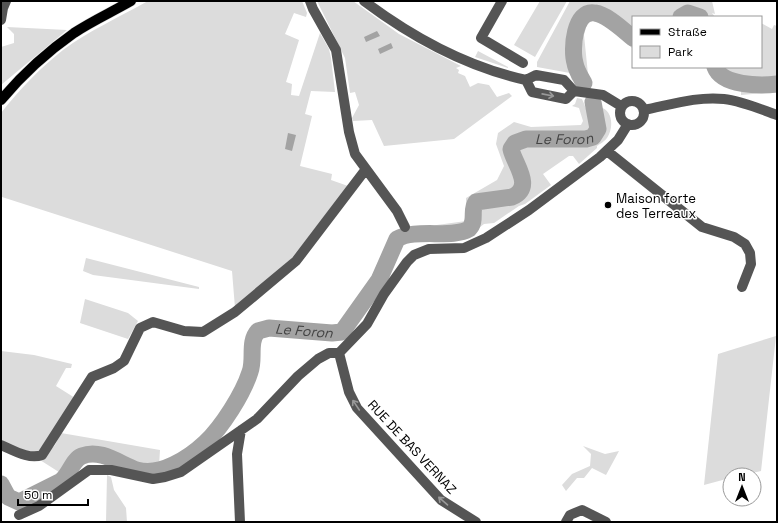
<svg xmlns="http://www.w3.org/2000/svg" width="778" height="523" font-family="'Space Grotesk',sans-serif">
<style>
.green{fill:#dcdcdc}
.water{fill:#a3a3a3}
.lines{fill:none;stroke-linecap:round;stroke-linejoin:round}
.river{stroke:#a3a3a3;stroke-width:17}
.major-casing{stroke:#dbdbdb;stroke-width:11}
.minor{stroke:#555;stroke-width:10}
.major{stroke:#000;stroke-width:10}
.oneway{stroke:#999}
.poi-dot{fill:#000;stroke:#fff;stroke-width:1.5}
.labels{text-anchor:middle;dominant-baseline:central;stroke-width:3;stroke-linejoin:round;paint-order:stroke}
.poi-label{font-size:13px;fill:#000;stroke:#fff;text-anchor:start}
.street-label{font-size:13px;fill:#000;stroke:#fff}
.water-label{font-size:14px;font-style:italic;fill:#444;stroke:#fff}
</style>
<rect width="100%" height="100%" fill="#fff"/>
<path class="green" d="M148,1H302L307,13L306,17L294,13L285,34L299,40L286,82L292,84L291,95L299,96L320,33L329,49L331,58L335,92L311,91L305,114L312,116L300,166L332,174L331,180L348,186L291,259L235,308L232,271L2,197L1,199V113C19,90 40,68 63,50C89,31 119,17 148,1Z
M317,1H353L399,34L461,66L456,68L459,70L458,73L465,76L470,87L478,83L489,85L497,97L509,93L512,96L454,139L384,146L372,120L353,121L352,118L359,105L355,92L350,93L345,58Z
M540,1H567L535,57L514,45Z
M570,1H712L715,14L712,13L715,17H633V49L615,31L595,18L588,20L584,35L589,84L572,80L570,73L537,67V62Z
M761,23L772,29L774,25L777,26V92L741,95V89C726,87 716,82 710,67H761Z
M7,27L67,30L1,85V47L14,43V34Z
M478,51L508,67V68L475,57Z
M577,98L582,99L593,125L587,134C560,138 536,130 509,142L506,149L516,173L517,185C504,199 483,187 469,199L468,222L463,227L409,232L415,228L466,221V198L497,180L504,166L496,144L498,133L514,122L531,127L581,125L583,121L579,108L572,106L575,104Z
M599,107C613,109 614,128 607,138C605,141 600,144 597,146V148L579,164L573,156H569L543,174L551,185L525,204L519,206L494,223L484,224L475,231L479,206C494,203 516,206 526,192C531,174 512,154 519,144L527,142L595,140C606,133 601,119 599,107Z
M86,258L199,287V289L93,275L83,271Z
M85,299L128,313L138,321L128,339L80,323Z
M776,336L761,471L744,475H730V478L704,485L718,354Z
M1,351L34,355L72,364L71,368H66L56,386L75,398L39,451L31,453L1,441Z
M61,433L160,450L159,466C152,466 143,468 137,466C117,460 92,437 73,459C68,464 64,468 62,474L40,460L55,445Z
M583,446L605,454L619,451L606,475L592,468L584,478H577L566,491L562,485L572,474L590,466L591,454Z
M107,475L111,477L114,490L126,508L127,522H106Z"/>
<path class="water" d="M377,31L380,36L366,42L364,37Z
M391,43L393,48L380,54L378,49Z
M288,133L296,135L292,151L285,149Z"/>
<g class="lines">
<g class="river">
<path d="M681,17L688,13L700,17"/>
<path d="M715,67C722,86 760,86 777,84"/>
<path d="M584,83C580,76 576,70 575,63C571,50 574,9 595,13C608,15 623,30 633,38"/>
<path id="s1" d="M1,484L8,497L19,502L61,481C70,474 72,460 82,456C101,448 121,465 137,470C160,477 189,458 205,443C222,427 243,394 250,372C255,359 248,342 258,331L269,328L332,333L342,332L379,280L397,239C415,228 452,239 469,229C477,221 470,210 476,202L512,197C535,187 514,164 511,149L515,143L526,139H586L593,137L598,129L593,102"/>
</g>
<g class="major-casing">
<path id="major" d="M1,100C22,75 47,52 74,33C92,21 112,12 131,1"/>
</g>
<path class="minor" d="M310,1L313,9L336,50L349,132L355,154L397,211L405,227
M364,1C412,37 467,67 526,80L536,75L564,80L574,91L603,95L621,106
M502,1L481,38L523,63
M1,20L3,8L6,1
M526,80L532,92L566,99L574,91
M620 113a12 12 0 1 1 24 0a12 12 0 1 1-24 0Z
M644,110C670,105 697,96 724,99C742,101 760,109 777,115
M607,151L702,227L734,237L745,244L750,253L751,264L742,287
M339,353L367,324L384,294L407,262L414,255L429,249L464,248L486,238L529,210L600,157L618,140L628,124
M339,353L349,392L357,408L441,500L476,522
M1,445C13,450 29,460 42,455L92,377L114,368L124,361L140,328L153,322L184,331L203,332L235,312L296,261L366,169
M19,515L39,506L89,470H111L153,479L165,477L181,472L257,419L298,376L318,359L329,353H339
M240,522L237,454L241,430
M566,522L570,515L582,510L606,522"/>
<use href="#major" class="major"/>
</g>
<defs><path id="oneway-shaft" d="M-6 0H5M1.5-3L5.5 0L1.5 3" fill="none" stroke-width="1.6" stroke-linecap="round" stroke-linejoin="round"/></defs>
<g class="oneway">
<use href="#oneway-shaft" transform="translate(548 95) rotate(11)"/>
<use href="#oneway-shaft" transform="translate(356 405) rotate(-124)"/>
<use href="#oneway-shaft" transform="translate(443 501) rotate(-139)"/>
</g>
<circle class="poi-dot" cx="608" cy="205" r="4"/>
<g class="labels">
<g class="poi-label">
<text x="616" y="198">Maison forte<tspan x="616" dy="15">des Terreaux</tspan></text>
</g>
<g class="street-label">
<text transform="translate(412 447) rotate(47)">RUE DE BAS VERNAZ</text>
</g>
<g class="water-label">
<text stroke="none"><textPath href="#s1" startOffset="812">Le Foron</textPath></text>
<text stroke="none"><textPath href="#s1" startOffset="415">Le Foron</textPath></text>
</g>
</g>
<rect width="778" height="523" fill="none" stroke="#000000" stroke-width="4"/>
<rect x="632" y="16" width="130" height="52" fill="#ffffff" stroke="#999999"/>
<rect x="640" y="29" width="20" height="6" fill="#000000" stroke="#999999"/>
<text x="668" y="36" font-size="12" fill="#000000">Straße</text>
<rect x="640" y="46" width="20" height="12" fill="#dcdcdc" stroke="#999999"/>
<text x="668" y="56" font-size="12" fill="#000000">Park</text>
<g transform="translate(742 487)"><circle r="19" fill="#ffffff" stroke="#999999"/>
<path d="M0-3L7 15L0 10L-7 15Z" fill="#000000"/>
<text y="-6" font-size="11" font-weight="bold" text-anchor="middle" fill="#000000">N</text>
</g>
<path d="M18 499v6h70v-6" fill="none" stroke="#000000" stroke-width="2"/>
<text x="24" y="499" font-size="12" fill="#000000" stroke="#ffffff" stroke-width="3" paint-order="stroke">50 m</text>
</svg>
